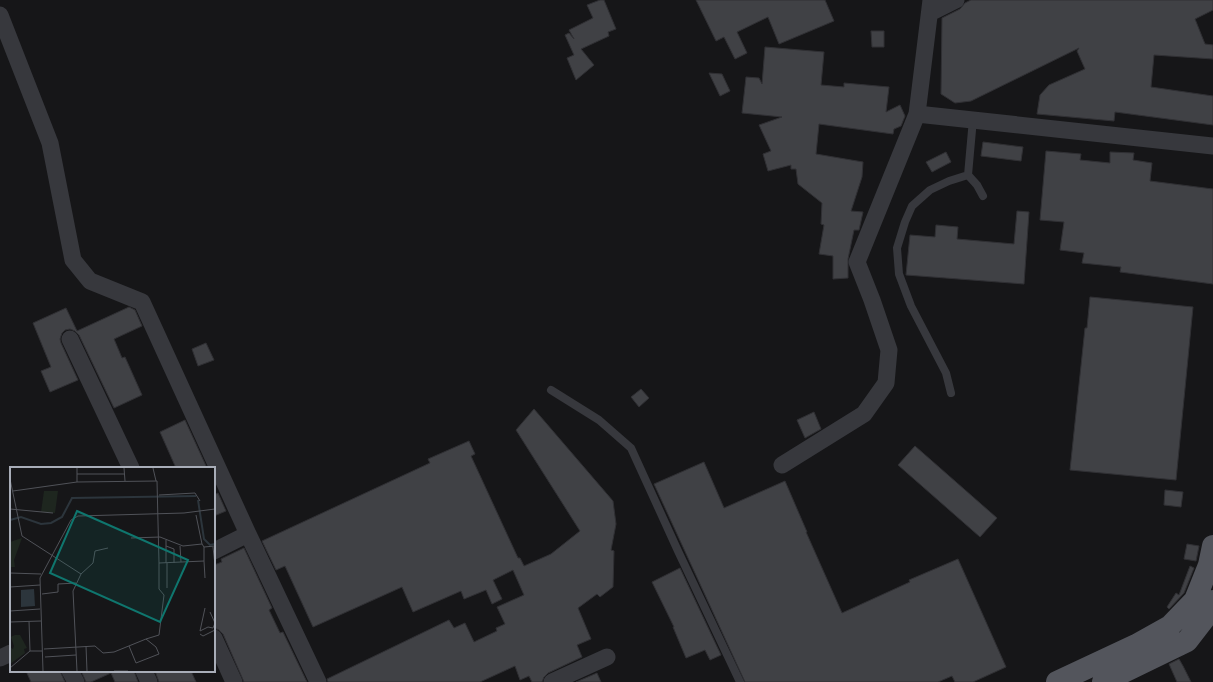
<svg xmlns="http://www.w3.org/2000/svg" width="1213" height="682" font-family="Montserrat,sans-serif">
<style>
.building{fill:#404145;stroke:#303034}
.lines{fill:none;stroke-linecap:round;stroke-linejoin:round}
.lane{stroke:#37383d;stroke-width:8}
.street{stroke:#37383d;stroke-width:17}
.primary{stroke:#53555c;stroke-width:22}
.inset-river{fill:none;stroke:#2c353c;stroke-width:2}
.inset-road{fill:none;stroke:#505258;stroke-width:1}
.view{fill:#0f766e;fill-opacity:0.15;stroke:#0f766e;stroke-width:2}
.inset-edge{fill:none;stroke:#a8adb8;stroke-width:2}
</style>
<rect width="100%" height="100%" fill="#161618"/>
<path class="building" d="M600,0H604L616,29L608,32L609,36L581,49L594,65L576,80L567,58L574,55L565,35L569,33L574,39L569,30L593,18L587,5Z
M696,0H825L834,21L779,44L768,17L737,32L747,53L735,59L724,37L716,41Z
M971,0H1213V10L1195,19L1205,44L1213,45V59L1154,55L1151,87L1213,96V125L1115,112L1114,121L1037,114L1040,95L1049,85L1085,69L1077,51L1079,48L971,101L955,103L941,94L942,18L960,9L965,3Z
M871,31H884V47H872Z
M765,47L824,52L821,85L844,87V83L889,87L886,112L900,105L905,116L901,126L894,129L893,134L819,124L816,154L863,162L862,177L851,211L863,212L859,230H854L848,259V278L833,279V256L819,254L824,225L821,224L822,203L798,184L796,169H791V165L768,171L763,154L771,151L759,125L782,117L742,113L746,77L759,78L762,84Z
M709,73L722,74L730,91L720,96Z
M983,142L1023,147L1021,161L981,156Z
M1046,151L1081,154L1080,160L1110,163V152L1134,153L1133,160L1152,163L1150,181L1213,189V284L1120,272L1121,267L1082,263L1084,253L1060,250L1064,222L1040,220Z
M946,152L951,162L932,172L926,162Z
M1017,211L1029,212L1024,284L906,275L910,235L935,237L936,225L958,227L957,239L1014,244Z
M1090,297L1193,307L1176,480L1070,470L1085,328H1087Z
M129,307L135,310L142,326L114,339L122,358L125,357L142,395L114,408L79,335L75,331L70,329L65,330L62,333L60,339L61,343L78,380L50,392L41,371L51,367L33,323L66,308L77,331Z
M206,343L214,360L198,366L192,349Z
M641,389L649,398L639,407L631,397Z
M534,409L613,501L616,524L611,550L614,551L613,587L600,597L597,594L578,608L591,639L577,645L582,657L548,673L544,677L542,682H532L529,676L520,680L515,666L480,682H328L327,679L449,620L454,628L465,623L474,642L497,631L496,628L505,624L497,607L524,595L513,570L493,580L502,599L492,604L486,590L464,599L461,591L413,612L402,587L313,627L285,566L276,570L262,541L430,463L428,459L469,441L475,454L471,456L518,558H520L524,566L551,554L580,531L516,430Z
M814,412L821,429L805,438L797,420Z
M185,420L207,468H176L160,432Z
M915,446L997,518L980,537L898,465Z
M704,462L724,508L785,481L807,532H806L842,613L910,582L909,580L958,559L1006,667L973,682H955L952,676L938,682H745L654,484Z
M1165,490L1183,492L1181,507L1164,505Z
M218,493L226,511L214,516V495Z
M1187,544L1199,546L1196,561L1184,559Z
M244,548L272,608L269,610L280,633L283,632L307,682H244L223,634L219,630L214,628V565L222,562L221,559Z
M1190,566L1194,568L1184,593L1169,609L1167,607L1176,593L1179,595Z
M680,568L721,655L710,660L705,650L686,658L673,627H674L652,582Z
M1179,659L1183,666L1191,682H1177L1169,664Z
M26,671H60L65,682H31Z
M81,671H134L138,682H115L111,673L91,682H86Z
M155,671H191L196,682H159Z
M597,673L601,682H576Z"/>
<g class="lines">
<path class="lane" d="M968,175L973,119
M551,390L599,420L631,448L678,551L740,682
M951,393L946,373L911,306L899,274L897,248L905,222L912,206L930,190L949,181L968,175L977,185L983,196"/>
<path class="street" d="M930,13L956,0
M0,15L50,143L73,260L90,281L142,302L248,534L214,551
M917,114L1213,146
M70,339L131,468
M782,465L864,414L886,383L889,350L872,300L857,262L917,114L931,0
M248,534L318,682
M214,638L234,682
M0,658L11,653
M70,671L76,682
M144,671L149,682
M552,682L607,657"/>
<path class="primary" d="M1057,682L1136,645L1170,626L1195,600L1209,565L1213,546
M1103,682L1187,641L1204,619L1213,601"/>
</g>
<g transform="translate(10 467)">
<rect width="205" height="205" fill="#161618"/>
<path d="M34,24H48L45,46L31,45ZM12,71L4,93L5,100H0V75ZM5,168H10L17,181L14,182L15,186L0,197V180L3,182L4,179L1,170Z" fill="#1e261f"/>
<path d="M24,122L25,139L11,140V123Z" fill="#2c353c"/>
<path class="inset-river" d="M188,33L194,72L200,78L205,77M0,53L11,50L31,57L41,56L52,50L62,31L186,29"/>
<path class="inset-road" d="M114,1L115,14M143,1L146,14M67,7H114M0,12L12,69L71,107M67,15V1M3,24L67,15L147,14L149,96M149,28L185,26L190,34M0,42L43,46M186,48L192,77L194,80L205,79M121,71L150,70L173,79L192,77M156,73V96M156,79L164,82V96M170,79L171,95M203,80L205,98M194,94V80M157,96V121M0,106L31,107M0,120L30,118M32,127L48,125V117L66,116M0,144L30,142M200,145L205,156L203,161M19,154L20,184M0,155L31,154M0,164V180M190,164L195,141M190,164L198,160L203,161M190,167L193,169L205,163M136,172L149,168L154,128L149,122V96L194,94L195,111M76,179L77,204M34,182L85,179L93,186L104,185L136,172L146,180L149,187L126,196L119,179M35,190L66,188M0,201L20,184H32M33,204L30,111L61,53L68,49L174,46L205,42M67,204L63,124L71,107L83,96L85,84L98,81M104,204H118"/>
<path class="view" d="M67,44L178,93L150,155L40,106Z"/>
<rect width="205" height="205" class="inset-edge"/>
</g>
</svg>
